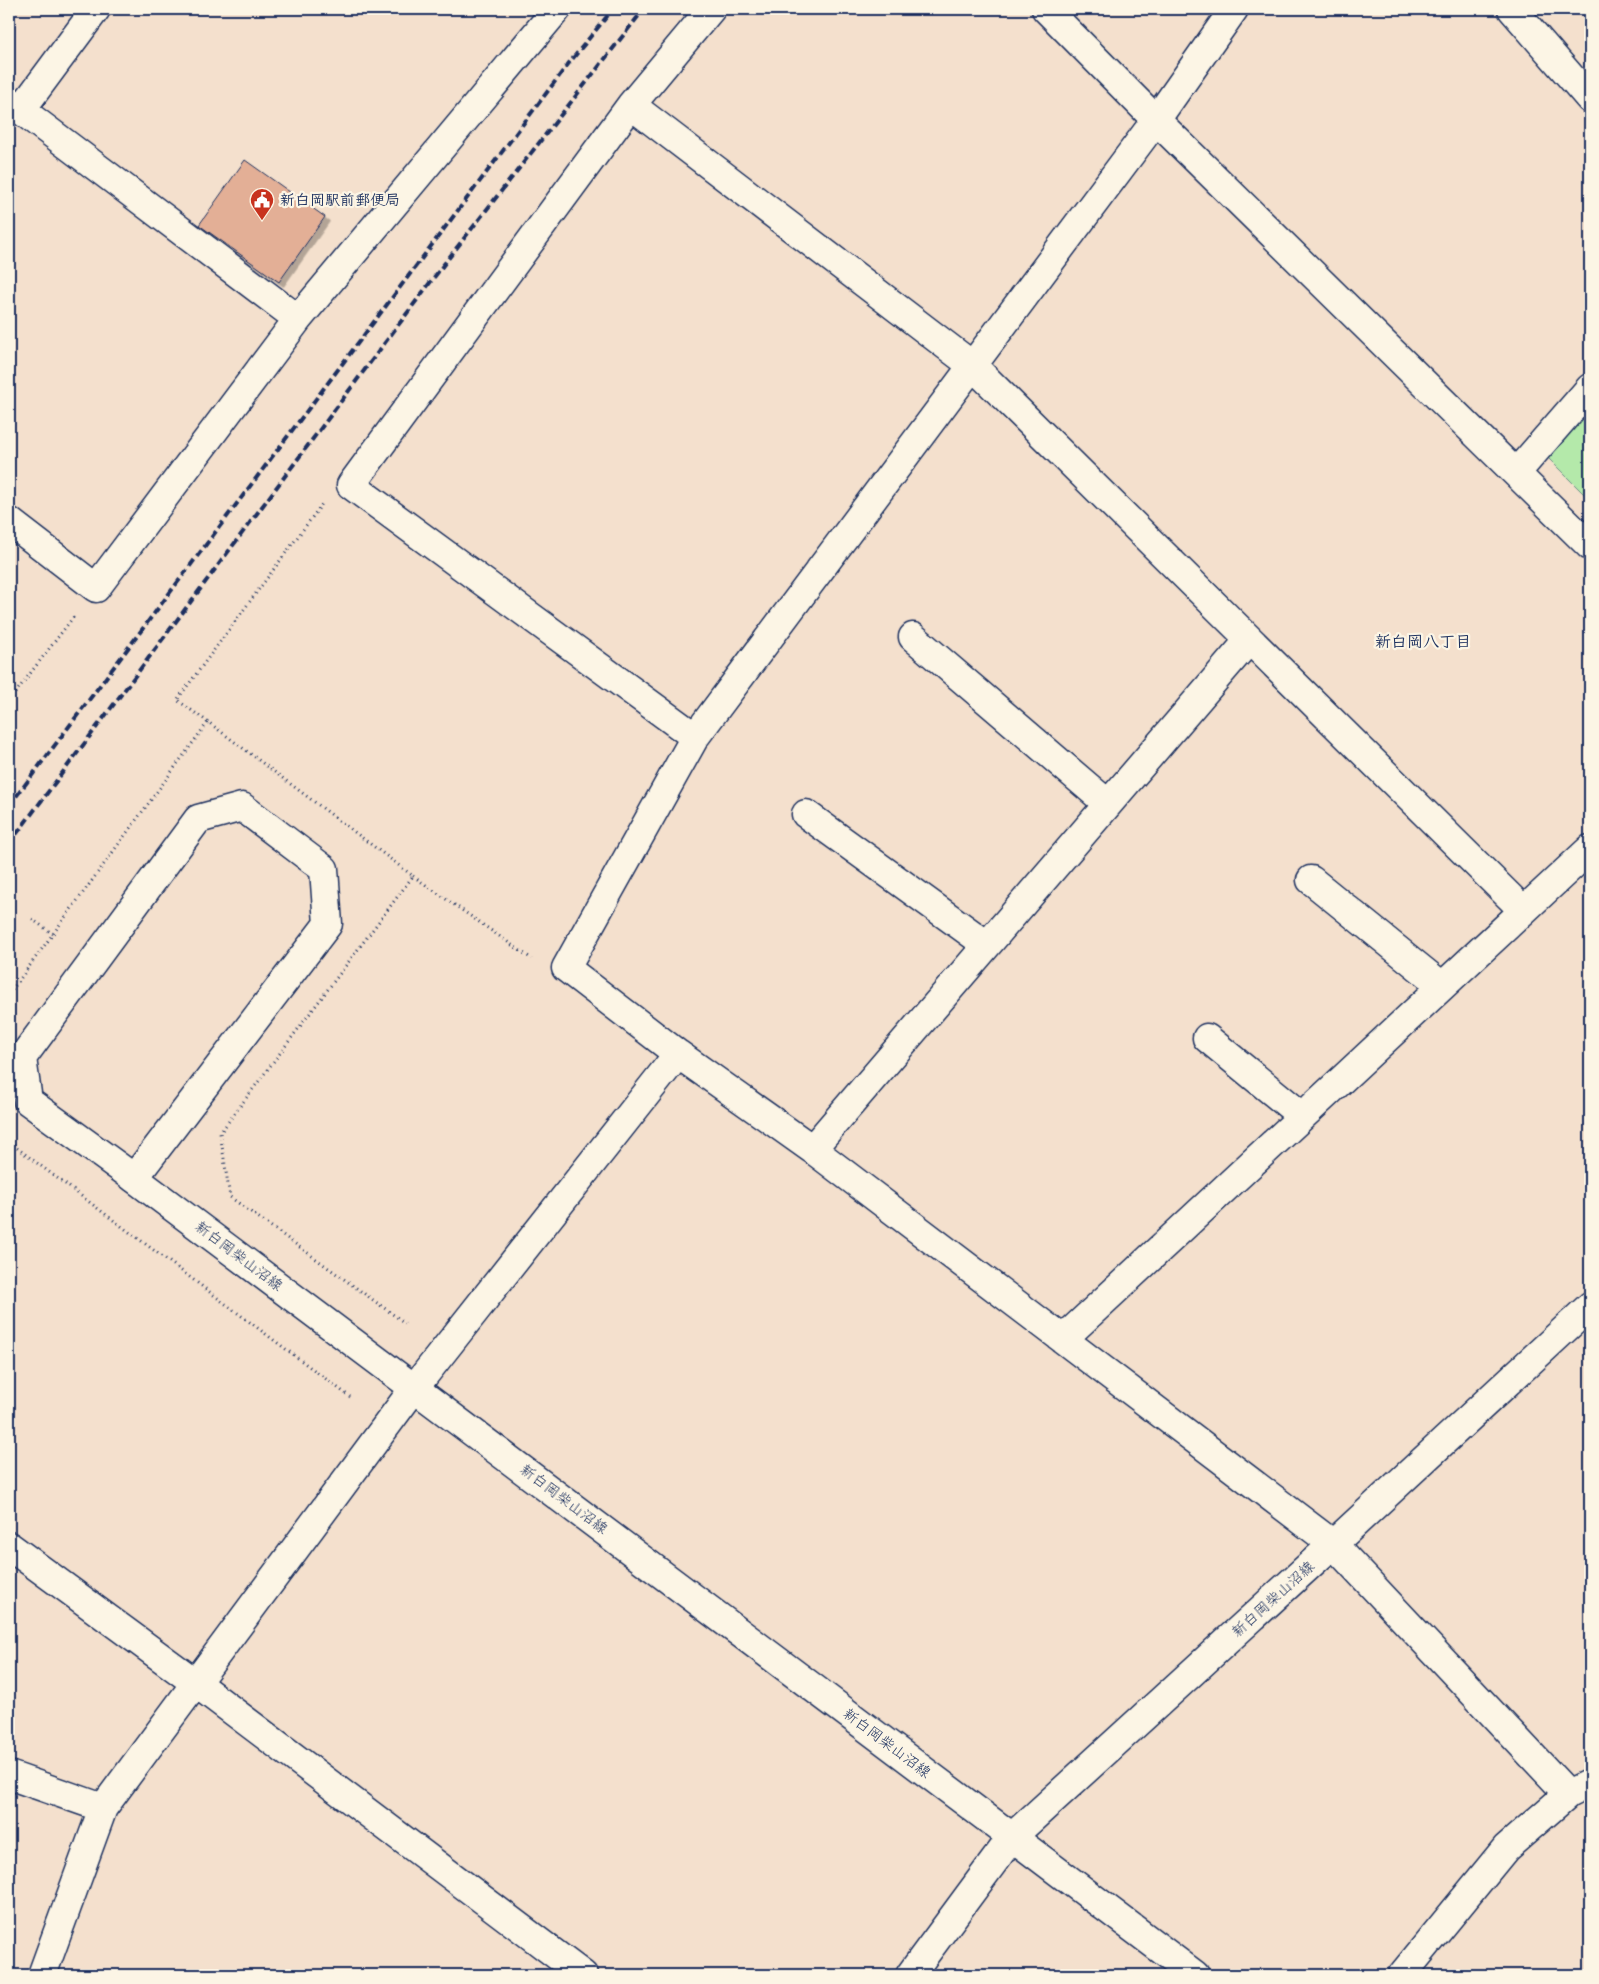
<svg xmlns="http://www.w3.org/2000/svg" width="1599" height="1984" font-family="'Comic Neue','Klee One',sans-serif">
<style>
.green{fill:#b4e9aa;stroke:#688c84}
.building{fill:#e3af96;stroke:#1b2f5e;filter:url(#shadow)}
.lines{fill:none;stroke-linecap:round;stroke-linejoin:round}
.minor-casing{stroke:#1b2f5e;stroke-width:31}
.tertiary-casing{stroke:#1b2f5e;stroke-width:31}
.path{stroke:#1b2f5e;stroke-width:3;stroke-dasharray:1 4;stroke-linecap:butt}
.minor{stroke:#fcf5e5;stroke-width:28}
.tertiary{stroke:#fcf5e5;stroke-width:28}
.rail{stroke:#1b2f5e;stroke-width:4;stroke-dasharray:8 4;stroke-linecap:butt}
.labels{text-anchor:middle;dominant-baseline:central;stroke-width:4.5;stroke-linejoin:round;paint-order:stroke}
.poi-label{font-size:15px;font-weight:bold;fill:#1b2f5e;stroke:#fcf5e5;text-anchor:start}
.street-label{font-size:15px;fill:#1b2f5e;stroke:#fcf5e5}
.neighbourhood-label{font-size:16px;font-weight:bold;fill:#1b2f5e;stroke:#fcf5e5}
</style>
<defs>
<filter id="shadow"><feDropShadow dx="4.5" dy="4.5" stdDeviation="0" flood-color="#0004"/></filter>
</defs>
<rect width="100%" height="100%" fill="#f4e0cd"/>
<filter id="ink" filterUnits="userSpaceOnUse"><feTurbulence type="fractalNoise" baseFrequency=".02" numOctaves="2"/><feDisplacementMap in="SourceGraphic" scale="10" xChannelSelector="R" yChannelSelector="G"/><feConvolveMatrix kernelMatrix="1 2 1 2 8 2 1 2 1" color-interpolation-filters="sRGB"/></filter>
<g filter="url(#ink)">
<path class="green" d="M1590,412V500L1546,456Z"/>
<path class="building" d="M245,160L325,217L279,282L199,225Z"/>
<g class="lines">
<g class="minor-casing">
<path id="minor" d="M1046,9L1156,120L1590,546
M1234,9L1156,120L695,737L566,968L678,1054L812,1149L1333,1544L1568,1794
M1512,9L1590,99
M9,101L298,319
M631,105L973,366L1523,910
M21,110L96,9
M1516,473L1590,388
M9,521L96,588L298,319L557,9
M913,637L1108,804
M695,737L351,485L631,105L711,9
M242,807L324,869L328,924L134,1178L28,1101L22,1058L198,819Z
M806,814L987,945
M1311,880L1442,986
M1207,1038L1302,1116
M812,1149L1249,640
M1063,1339L1590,849
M9,1546L197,1684L583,1975
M9,1775L103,1808
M42,1975L103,1808L415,1387L678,1054
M910,1975L1012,1837
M1402,1975L1506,1848L1568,1794L1590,1783"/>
</g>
<g class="tertiary-casing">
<path id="tertiary" d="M134,1178L1012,1837L1333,1544L1590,1306
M1012,1837L1195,1975"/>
</g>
<path class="path" d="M9,701L75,615
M208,722L177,700L322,504
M413,876L532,959
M32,919L53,934
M9,994L208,722L413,876L220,1133L230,1197L405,1323
M9,1142L350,1397"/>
<use href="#minor" class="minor"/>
<use href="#tertiary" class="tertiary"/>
<path class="rail" d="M9,806L569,63L613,9
M9,844L444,264L644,9"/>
</g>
</g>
<defs>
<g id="civic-pin" transform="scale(1.25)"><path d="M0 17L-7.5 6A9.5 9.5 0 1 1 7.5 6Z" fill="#c8321e" stroke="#fcf5e5"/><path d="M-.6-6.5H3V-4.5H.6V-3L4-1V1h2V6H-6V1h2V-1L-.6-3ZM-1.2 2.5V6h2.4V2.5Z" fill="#fff"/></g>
</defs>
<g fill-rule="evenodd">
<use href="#civic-pin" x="262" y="200"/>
</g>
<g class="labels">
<g class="poi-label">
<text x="280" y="200">新白岡駅前郵便局</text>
</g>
<g class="street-label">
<text transform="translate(239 1256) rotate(37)">新白岡柴山沼線</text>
<text transform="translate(564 1499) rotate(37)">新白岡柴山沼線</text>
<text transform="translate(1273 1599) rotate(-42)">新白岡柴山沼線</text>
<text transform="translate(887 1743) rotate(37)">新白岡柴山沼線</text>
</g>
<g class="neighbourhood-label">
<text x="1423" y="642">新白岡八丁目</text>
</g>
</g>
<rect width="1599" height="1984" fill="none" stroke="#fcf5e5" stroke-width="30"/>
<rect x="15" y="15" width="1569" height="1954" fill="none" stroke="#1b2f5e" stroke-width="2" filter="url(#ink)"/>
</svg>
